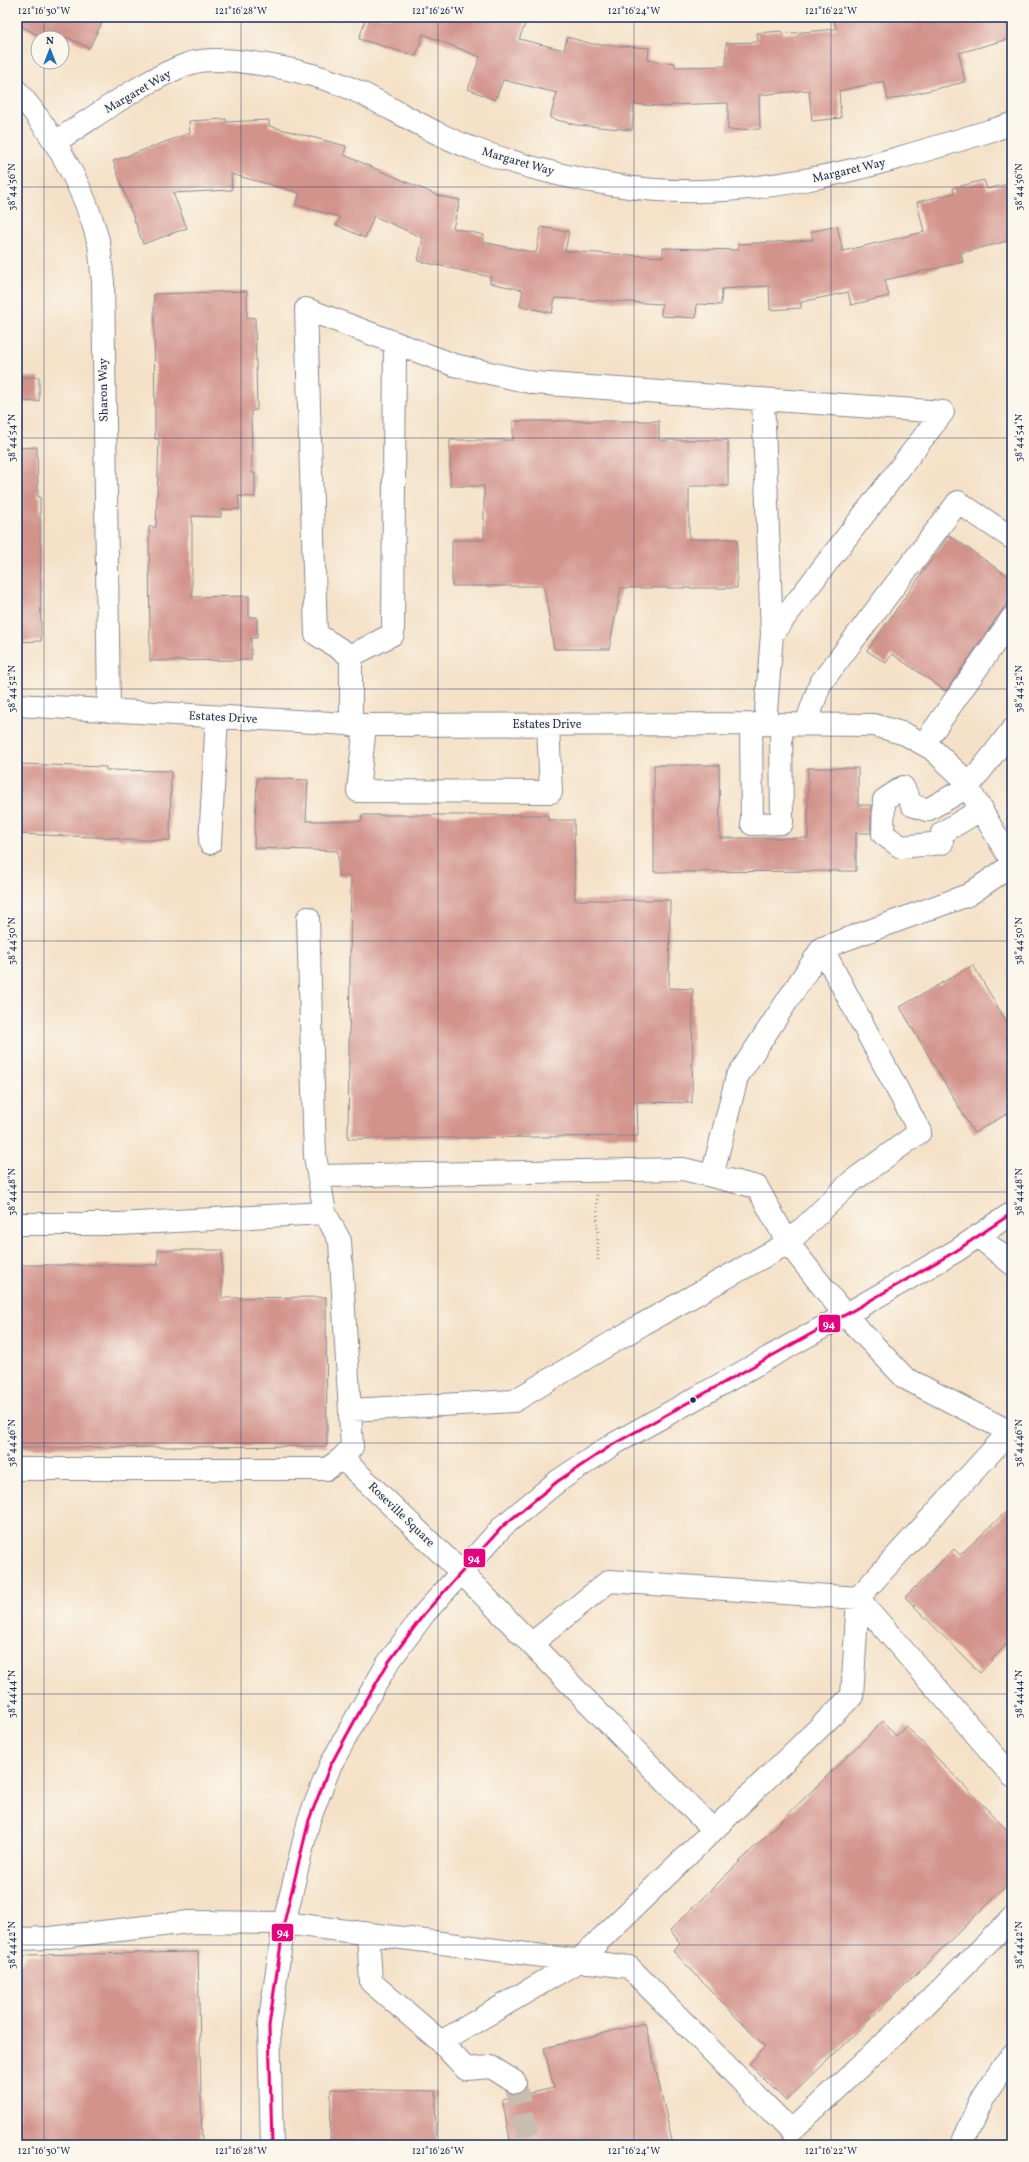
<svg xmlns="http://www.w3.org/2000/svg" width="1029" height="2162" font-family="Vollkorn,serif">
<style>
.building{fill:#d2938b}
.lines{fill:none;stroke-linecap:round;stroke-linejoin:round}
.minor-tunnel{stroke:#c9bdb2;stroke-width:22;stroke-dasharray:22 11;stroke-linecap:butt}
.minor-casing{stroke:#888892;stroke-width:24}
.major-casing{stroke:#888892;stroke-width:24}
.highway-casing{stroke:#888892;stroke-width:24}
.path{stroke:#888892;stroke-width:2.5;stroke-dasharray:1 3;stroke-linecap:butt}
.minor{stroke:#fff;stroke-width:22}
.major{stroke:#fff;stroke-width:22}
.highway{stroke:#fff;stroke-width:22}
.bus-1-casing{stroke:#fbf7ec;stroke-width:6}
.bus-1{stroke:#e5007d;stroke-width:3}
.ticks{fill:none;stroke:#1b2f5e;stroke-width:1;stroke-opacity:0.45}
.bus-dot{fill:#1b2f5e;stroke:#fbf7ec;stroke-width:1.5}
.labels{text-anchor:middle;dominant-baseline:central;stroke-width:3;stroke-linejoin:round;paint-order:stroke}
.street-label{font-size:12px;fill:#1b2f5e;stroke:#fbf7ec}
.line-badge{stroke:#fbf7ec;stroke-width:1.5}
.badge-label{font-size:11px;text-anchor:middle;font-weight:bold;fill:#fff}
.neatline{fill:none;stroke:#1b2f5e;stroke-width:1.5}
.ticks-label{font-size:10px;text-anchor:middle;fill:#1b2f5e}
</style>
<rect width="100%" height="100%" fill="#fbf7ec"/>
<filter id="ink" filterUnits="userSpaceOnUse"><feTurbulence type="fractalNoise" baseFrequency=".025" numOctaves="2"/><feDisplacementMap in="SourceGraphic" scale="8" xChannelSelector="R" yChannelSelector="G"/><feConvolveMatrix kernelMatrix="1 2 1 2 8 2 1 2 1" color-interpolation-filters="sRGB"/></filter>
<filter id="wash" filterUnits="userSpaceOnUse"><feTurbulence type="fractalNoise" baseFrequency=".012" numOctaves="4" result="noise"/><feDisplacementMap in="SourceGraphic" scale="16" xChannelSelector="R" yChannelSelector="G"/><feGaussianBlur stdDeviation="0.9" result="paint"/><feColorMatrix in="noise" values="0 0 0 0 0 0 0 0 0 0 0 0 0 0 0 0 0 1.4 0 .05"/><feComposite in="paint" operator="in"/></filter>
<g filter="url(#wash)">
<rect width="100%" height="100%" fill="#f4e1c7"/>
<g id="blocks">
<path class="building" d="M17,17H105L89,48L69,38H44L17,24Z
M366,17H528L519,39L564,50L567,37L592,44L649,48L648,60L675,63V67L726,66V43L758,42L757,33L782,31V34L836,29L834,19L845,17H1012V38L959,53L965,82L888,100L884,81L839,91L841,118L812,121L809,90L759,95L760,129L728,130V103L671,105V107L634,104L632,130L576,125L550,118L557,93L503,80L495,100L468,89L480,57L423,34L416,56L359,39Z
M226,119V122L269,120V126L346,146L344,155L439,196L460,200L453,228L484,235L483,242L536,253L541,227L569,232L565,251L663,257V248L738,250V244L813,240L811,232L837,226L843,251L924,232L917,202L954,193L953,188L984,180L987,189L1012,183V240L961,253L963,262L885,280L889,296L851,305L848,292L801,302V308L770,310L769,286L722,289L721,305L697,304L696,318L661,316L662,304L555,298L552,313L520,306L523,290L490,283L491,277L418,261L423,238L374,216L365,238L336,225L340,217L296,205L300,193L231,174L232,190L173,193L187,228L143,244L113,161L190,133L189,121Z
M247,291V317L255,318L257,410L251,411L252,473H255V497L238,496L240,509L221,510V517L192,516V597L249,596V617H257V638H251V660L150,661L149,527H156L159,439H155L154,294Z
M39,377V401L17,402V378Z
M513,421H659V440H728V486H689V539H737V588H621L609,649H554L544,586H452V540H484V486H450V440H513Z
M37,447L38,497H40L41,641L17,642V448Z
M949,535L1012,579V596L946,691L892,654L886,663L867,651Z
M17,764L106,767V770L171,771L170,840H119V838L17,834Z
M654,765H719L720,838H808V768H858V805H871V833H856V871L654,872Z
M257,778L308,780L306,821H362V815H548V820H574L575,900H670L669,988L693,989L692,1103L637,1102L638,1136L348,1139L351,876H338V851L254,848Z
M973,965L1012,1031V1111L974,1133L900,1007Z
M158,1250H222V1298L326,1297L327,1446L17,1448V1265H158Z
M1012,1506V1638L980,1673L905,1597L954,1549L960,1555Z
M883,1721L896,1736L906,1726L1012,1835V1880L786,2101L749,2064L765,2047L673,1951L680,1943L670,1930Z
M198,1952L202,2145H19L17,1966L27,1955Z
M645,2023L673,2145H511L502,2099L554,2088L544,2048Z
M331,2089L436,2091L435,2145L330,2143Z"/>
</g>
</g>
<g filter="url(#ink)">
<use href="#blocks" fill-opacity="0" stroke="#888892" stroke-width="1"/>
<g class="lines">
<path class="minor-tunnel" d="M515,2082L530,2145"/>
<g class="minor-casing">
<path id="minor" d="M17,91C54,134 85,188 99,244C101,256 101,269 103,281L109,711
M55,142C95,117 146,78 191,63C207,58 229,60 246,62C285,67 328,77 363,94C401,113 437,136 477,150C521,166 569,178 614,185C751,208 884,163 1012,124
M763,399L772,634
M351,656L393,634L395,343
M17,705L365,725L751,724L874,725L905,734L932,749L961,776L1012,862
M751,724L752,824L782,823L781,724
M806,724L820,684L958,502L1012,538
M351,725V656L316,634L306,309L454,365L534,383L943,412L772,634L765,724
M365,725L358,791L551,792L548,725
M924,744L1012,618
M982,809L942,833V843L901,847L883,834L884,800L903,787L912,805L927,810L968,787L1012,730
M210,843L217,717
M319,1176L683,1169L757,1187L788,1243L845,1315L905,1378L1012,1433
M712,1176L737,1077L822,948L968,895L1012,865
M17,1224H118L325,1213
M978,1236L1012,1264
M350,1410L514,1401L643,1324L788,1243L851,1182L920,1132L822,948
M342,1458L461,1572L713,1830
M17,1469H327L342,1458L352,1447L340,1241L325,1213L315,1156L308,918
M531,1644L609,1581L858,1598L1012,1776
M368,1934L371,1982L441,2042L466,2069L491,2067L515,2082
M17,1939L50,1938L189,1922L284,1923L629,1967L791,2131L921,2009L1012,1918
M441,2042L577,1962L852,1696L858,1598L1012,1429"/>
</g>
<g class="major-casing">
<path id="major" d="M272,2145L269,2026L284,1923L309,1820L330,1766L360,1711L388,1663L424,1614L503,1526L558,1481L612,1445L845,1315L956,1251L1012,1213"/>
</g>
<g class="highway-casing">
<path id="highway" d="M961,2145L983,2097L1012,2054"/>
</g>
<path class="path" d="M597,1195L598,1261"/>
<use href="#minor" class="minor"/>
<use href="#major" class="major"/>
<use href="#highway" class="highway"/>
<g class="bus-1-casing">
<path id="bus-1" d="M272,2145L269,2026L284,1923L309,1820L330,1766L360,1711L388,1663L424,1614L503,1526L558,1481L612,1445L845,1315L956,1251L1012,1213"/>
</g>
<use href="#bus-1" class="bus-1"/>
</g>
</g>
<path class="ticks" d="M44,17V38M241,17V2145M438,17V2145M634,17V2145M831,17V2145M44,62V2145M17,187H1012M17,438H1012M17,689H1012M17,941H1012M17,1192H1012M17,1443H1012M17,1694H1012M17,1945H1012"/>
<circle class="bus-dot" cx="693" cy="1400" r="3.5"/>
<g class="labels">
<g class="street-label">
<text transform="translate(138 92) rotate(-30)">Margaret Way</text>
<text transform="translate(518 162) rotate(16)">Margaret Way</text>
<text transform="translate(849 171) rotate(-13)">Margaret Way</text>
<text transform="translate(104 390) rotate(-91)">Sharon Way</text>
<text transform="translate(223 718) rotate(3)">Estates Drive</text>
<text x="547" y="725">Estates Drive</text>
<text transform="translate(401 1515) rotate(44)">Roseville Square</text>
</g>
</g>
<g class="line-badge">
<rect x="818" y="1314" width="23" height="19" rx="4" fill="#e5007d"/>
<rect x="463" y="1548" width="23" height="20" rx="4" fill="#e5007d"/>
<rect x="271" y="1923" width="23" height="19" rx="4" fill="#e5007d"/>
</g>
<g class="badge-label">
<text x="829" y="1328">94</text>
<text x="474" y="1562">94</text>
<text x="283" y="1936">94</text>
</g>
<rect width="1029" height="2162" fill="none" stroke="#fbf7ec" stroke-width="44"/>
<g transform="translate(50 50)"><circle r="19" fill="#fbf7ec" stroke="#a1a7b3"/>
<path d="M0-3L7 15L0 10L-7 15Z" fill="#1f6fb2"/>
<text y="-6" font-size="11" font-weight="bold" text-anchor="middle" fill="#1b2f5e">N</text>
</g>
<rect x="22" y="22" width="985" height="2118" class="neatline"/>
<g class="ticks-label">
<text x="44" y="14">121°16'30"W</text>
<text x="241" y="14">121°16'28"W</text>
<text x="438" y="14">121°16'26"W</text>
<text x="634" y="14">121°16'24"W</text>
<text x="831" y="14">121°16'22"W</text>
<text transform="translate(11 187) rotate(-90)" y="4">38°44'56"N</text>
<text transform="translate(1018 187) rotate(-90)" y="4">38°44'56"N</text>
<text transform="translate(11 438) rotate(-90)" y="4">38°44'54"N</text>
<text transform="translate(1018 438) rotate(-90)" y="4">38°44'54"N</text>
<text transform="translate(11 689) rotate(-90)" y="4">38°44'52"N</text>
<text transform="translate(1018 689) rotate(-90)" y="4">38°44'52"N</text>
<text transform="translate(11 941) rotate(-90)" y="4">38°44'50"N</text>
<text transform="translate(1018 941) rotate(-90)" y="4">38°44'50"N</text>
<text transform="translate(11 1192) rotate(-90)" y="4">38°44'48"N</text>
<text transform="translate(1018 1192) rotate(-90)" y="4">38°44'48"N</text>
<text transform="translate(11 1443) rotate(-90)" y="4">38°44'46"N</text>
<text transform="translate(1018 1443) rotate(-90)" y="4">38°44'46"N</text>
<text transform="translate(11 1694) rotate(-90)" y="4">38°44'44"N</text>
<text transform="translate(1018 1694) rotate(-90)" y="4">38°44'44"N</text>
<text transform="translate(11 1945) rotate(-90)" y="4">38°44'42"N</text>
<text transform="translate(1018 1945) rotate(-90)" y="4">38°44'42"N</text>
<text x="44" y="2154">121°16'30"W</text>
<text x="241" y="2154">121°16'28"W</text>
<text x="438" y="2154">121°16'26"W</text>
<text x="634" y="2154">121°16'24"W</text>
<text x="831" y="2154">121°16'22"W</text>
</g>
</svg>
